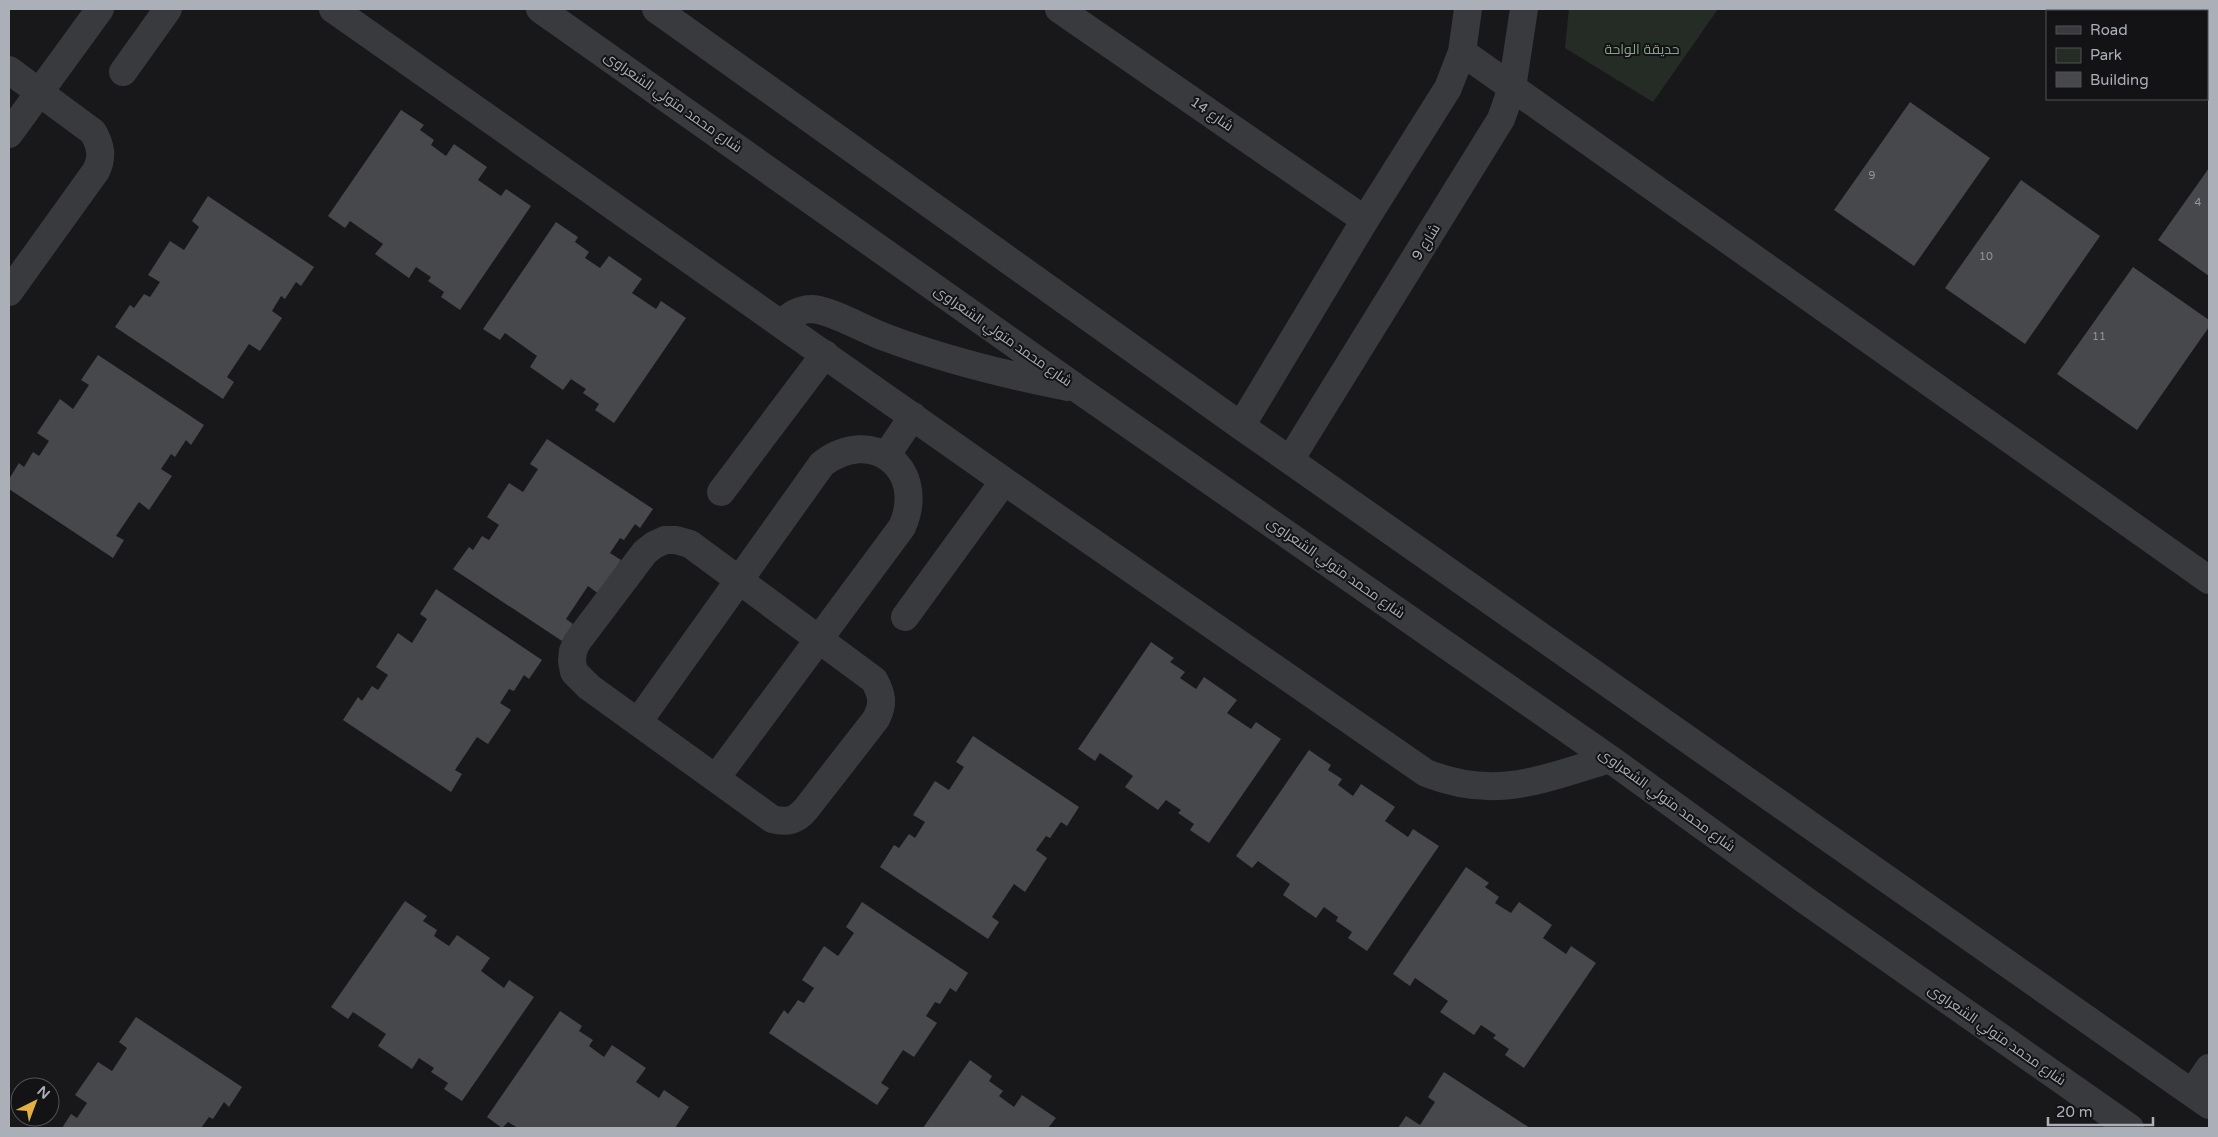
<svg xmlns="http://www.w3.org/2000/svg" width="2218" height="1137" font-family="'Varela Round',Cairo,sans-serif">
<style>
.green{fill:#242c25}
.building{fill:#47484c}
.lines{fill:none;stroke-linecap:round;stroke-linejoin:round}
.minor{stroke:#393a3e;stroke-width:28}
.labels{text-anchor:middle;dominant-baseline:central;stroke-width:4;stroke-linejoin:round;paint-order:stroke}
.number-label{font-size:11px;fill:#92959d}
.park-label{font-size:14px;fill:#84a286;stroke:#131315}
.street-label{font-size:14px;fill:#abafb8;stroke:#131315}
</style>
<rect width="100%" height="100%" fill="#18181a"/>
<path class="green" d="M1569,9H1718L1653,102L1565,48Z"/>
<path class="building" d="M1910,102L1990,158L1914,266L1834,210Z
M401,110L424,125L420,130L434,140L431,145L446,156L454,144L487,167L478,180L501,196L506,189L531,206L460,310L441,297L444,292L428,281L431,277L416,267L409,278L375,254L383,244L350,221L345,228L328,216Z
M2209,168V276L2158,240Z
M2021,180L2100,236L2025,344L1945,288Z
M208,196L314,267L301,286L296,282L285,299L281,296L272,311L282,318L260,351L249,344L227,377L234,382L223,399L115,327L130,305L134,308L144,294L150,297L160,282L148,275L170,241L184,250L199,227L192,221Z
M556,222L578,237L575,242L589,252L585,258L600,268L609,256L642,279L632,293L656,309L661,301L686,318L614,423L595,410L599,404L583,393L586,389L571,379L563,390L530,367L537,356L505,333L500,340L483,329Z
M2133,267L2209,320V327L2137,430L2057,374Z
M98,355L204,425L191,445L186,440L175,457L171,454L161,469L172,476L149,510L139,502L116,536L124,540L113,558L9,489V479L19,463L24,467L33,452L39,456L49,441L37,433L60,399L73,409L89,385L81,380Z
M547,439L653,509L640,528L635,524L624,540L620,538L610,553L621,560L599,594L588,586L566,619L573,624L562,641L453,569L469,547L473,550L482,536L489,540L499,525L487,517L509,483L523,492L538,469L530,464Z
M436,589L542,660L529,679L524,675L514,691L509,689L500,703L511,710L488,744L477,737L455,770L462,774L451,792L343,720L358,697L362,701L372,686L378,690L388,675L376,667L398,633L412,643L427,619L420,614Z
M1151,642L1174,658L1170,662L1185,672L1180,678L1196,689L1204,677L1237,700L1227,713L1251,729L1256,722L1281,739L1209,843L1190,830L1194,824L1178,813L1181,810L1166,800L1158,810L1125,787L1133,776L1100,753L1095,761L1078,749Z
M973,736L1079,807L1067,826L1061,822L1050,838L1046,836L1036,850L1047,858L1025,892L1014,884L992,917L999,922L988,939L880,867L894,845L899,848L909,834L915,838L925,822L913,815L935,781L949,790L964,767L956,762Z
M1309,750L1331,765L1328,770L1342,779L1338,785L1353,796L1361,784L1395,807L1385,821L1408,837L1413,829L1439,846L1367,951L1348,938L1352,932L1336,921L1338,917L1324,907L1316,918L1283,895L1290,884L1258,861L1252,868L1236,856Z
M1466,867L1489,883L1485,887L1499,897L1495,903L1511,913L1519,902L1552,925L1543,938L1566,954L1571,946L1596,963L1524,1068L1505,1055L1509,1049L1493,1038L1496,1035L1481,1025L1474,1035L1440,1012L1448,1001L1415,978L1410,986L1393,974Z
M405,901L427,916L423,921L437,930L434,936L449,946L457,935L490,958L481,971L504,988L509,980L534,997L462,1101L444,1089L448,1083L431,1072L434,1068L419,1058L412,1069L378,1046L386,1034L353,1012L348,1019L331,1007Z
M862,902L968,973L956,992L950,988L940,1004L935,1002L926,1016L937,1023L914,1057L903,1050L881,1083L889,1088L877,1105L769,1033L784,1010L788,1014L798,1000L804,1003L814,988L802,980L824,946L838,956L854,933L846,927Z
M560,1011L582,1026L579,1031L593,1040L589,1046L604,1057L612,1045L646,1068L636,1082L659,1098L664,1090L689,1107L675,1128H518L508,1122L502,1128L487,1117Z
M136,1017L242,1087L229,1107L224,1102L213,1119L209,1117L201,1128H62L71,1114L77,1118L87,1103L75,1095L98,1062L112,1071L127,1048L119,1042Z
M970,1060L992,1076L989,1081L1003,1091L999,1096L1014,1107L1022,1095L1056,1118L1048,1128H923Z
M1444,1072L1530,1128H1398L1406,1116L1420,1125L1435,1102L1428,1097Z"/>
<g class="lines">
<path class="minor" d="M333,9L1004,481L1426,773C1497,801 1541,779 1610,759
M540,9L1078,389L1610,759L1805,900L2130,1128
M656,9L1241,426L2209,1105
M1059,9L1365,220
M2111,9L2115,11
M1462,52L2209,580
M9,70L93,132C101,146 103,157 96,171L9,292
M123,72L168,9
M2207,77L2209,79
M9,134L100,9
M782,323C791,315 799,309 812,309C832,310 866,331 887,338C946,360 1006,375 1068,387
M1241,426L1365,220L1448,88L1462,52L1468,9
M886,456L913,416
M1290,460L1501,119L1512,88L1524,9
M721,492L825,354
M665,540H676L690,544L874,680C882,694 884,704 876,719L806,809C796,821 787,823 772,819L589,687L574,672L572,661L573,651L577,642L645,552L654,545Z
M905,617L1004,481
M638,722L822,464C872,425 928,469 902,527L716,778
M2192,1093L2209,1068"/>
</g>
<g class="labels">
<g class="number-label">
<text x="1872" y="175">9</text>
<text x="2198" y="202">4</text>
<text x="1986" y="256">10</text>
<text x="2099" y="336">11</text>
</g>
<g class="park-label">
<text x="1642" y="49">حديقة الواحة</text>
</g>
<g class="street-label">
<text transform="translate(673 102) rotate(35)">شارع محمد متولي الشعراوى</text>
<text transform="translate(1212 114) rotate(35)">شارع 14</text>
<text transform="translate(1426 242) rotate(-58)">شارع 9</text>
<text transform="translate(1003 336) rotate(35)">شارع محمد متولي الشعراوى</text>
<text transform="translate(1336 568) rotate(35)">شارع محمد متولي الشعراوى</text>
<text transform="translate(1667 800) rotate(36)">شارع محمد متولي الشعراوى</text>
<text transform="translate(1997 1035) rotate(35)">شارع محمد متولي الشعراوى</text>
</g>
</g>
<rect width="2218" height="1137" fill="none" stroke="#abafb8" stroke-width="20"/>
<rect x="2046" y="10" width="162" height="90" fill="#131315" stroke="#505156"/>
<rect x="2056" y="26" width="25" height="8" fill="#393a3e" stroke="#505156"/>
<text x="2090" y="35" font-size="15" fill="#abafb8">Road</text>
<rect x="2056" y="48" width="25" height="15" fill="#242c25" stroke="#505156"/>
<text x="2090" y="60" font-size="15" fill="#abafb8">Park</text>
<rect x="2056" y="72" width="25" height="15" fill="#47484c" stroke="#505156"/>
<text x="2090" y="85" font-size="15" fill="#abafb8">Building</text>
<g transform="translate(35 1102) rotate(42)"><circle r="24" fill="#131315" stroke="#505156"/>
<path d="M0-4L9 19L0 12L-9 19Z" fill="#e2ae47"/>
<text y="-8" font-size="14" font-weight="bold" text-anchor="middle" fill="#abafb8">N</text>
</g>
<path d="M2048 1117v8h105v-8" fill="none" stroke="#abafb8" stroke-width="2.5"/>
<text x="2056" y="1117" font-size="15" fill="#abafb8" stroke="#131315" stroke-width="4" paint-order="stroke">20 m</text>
</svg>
